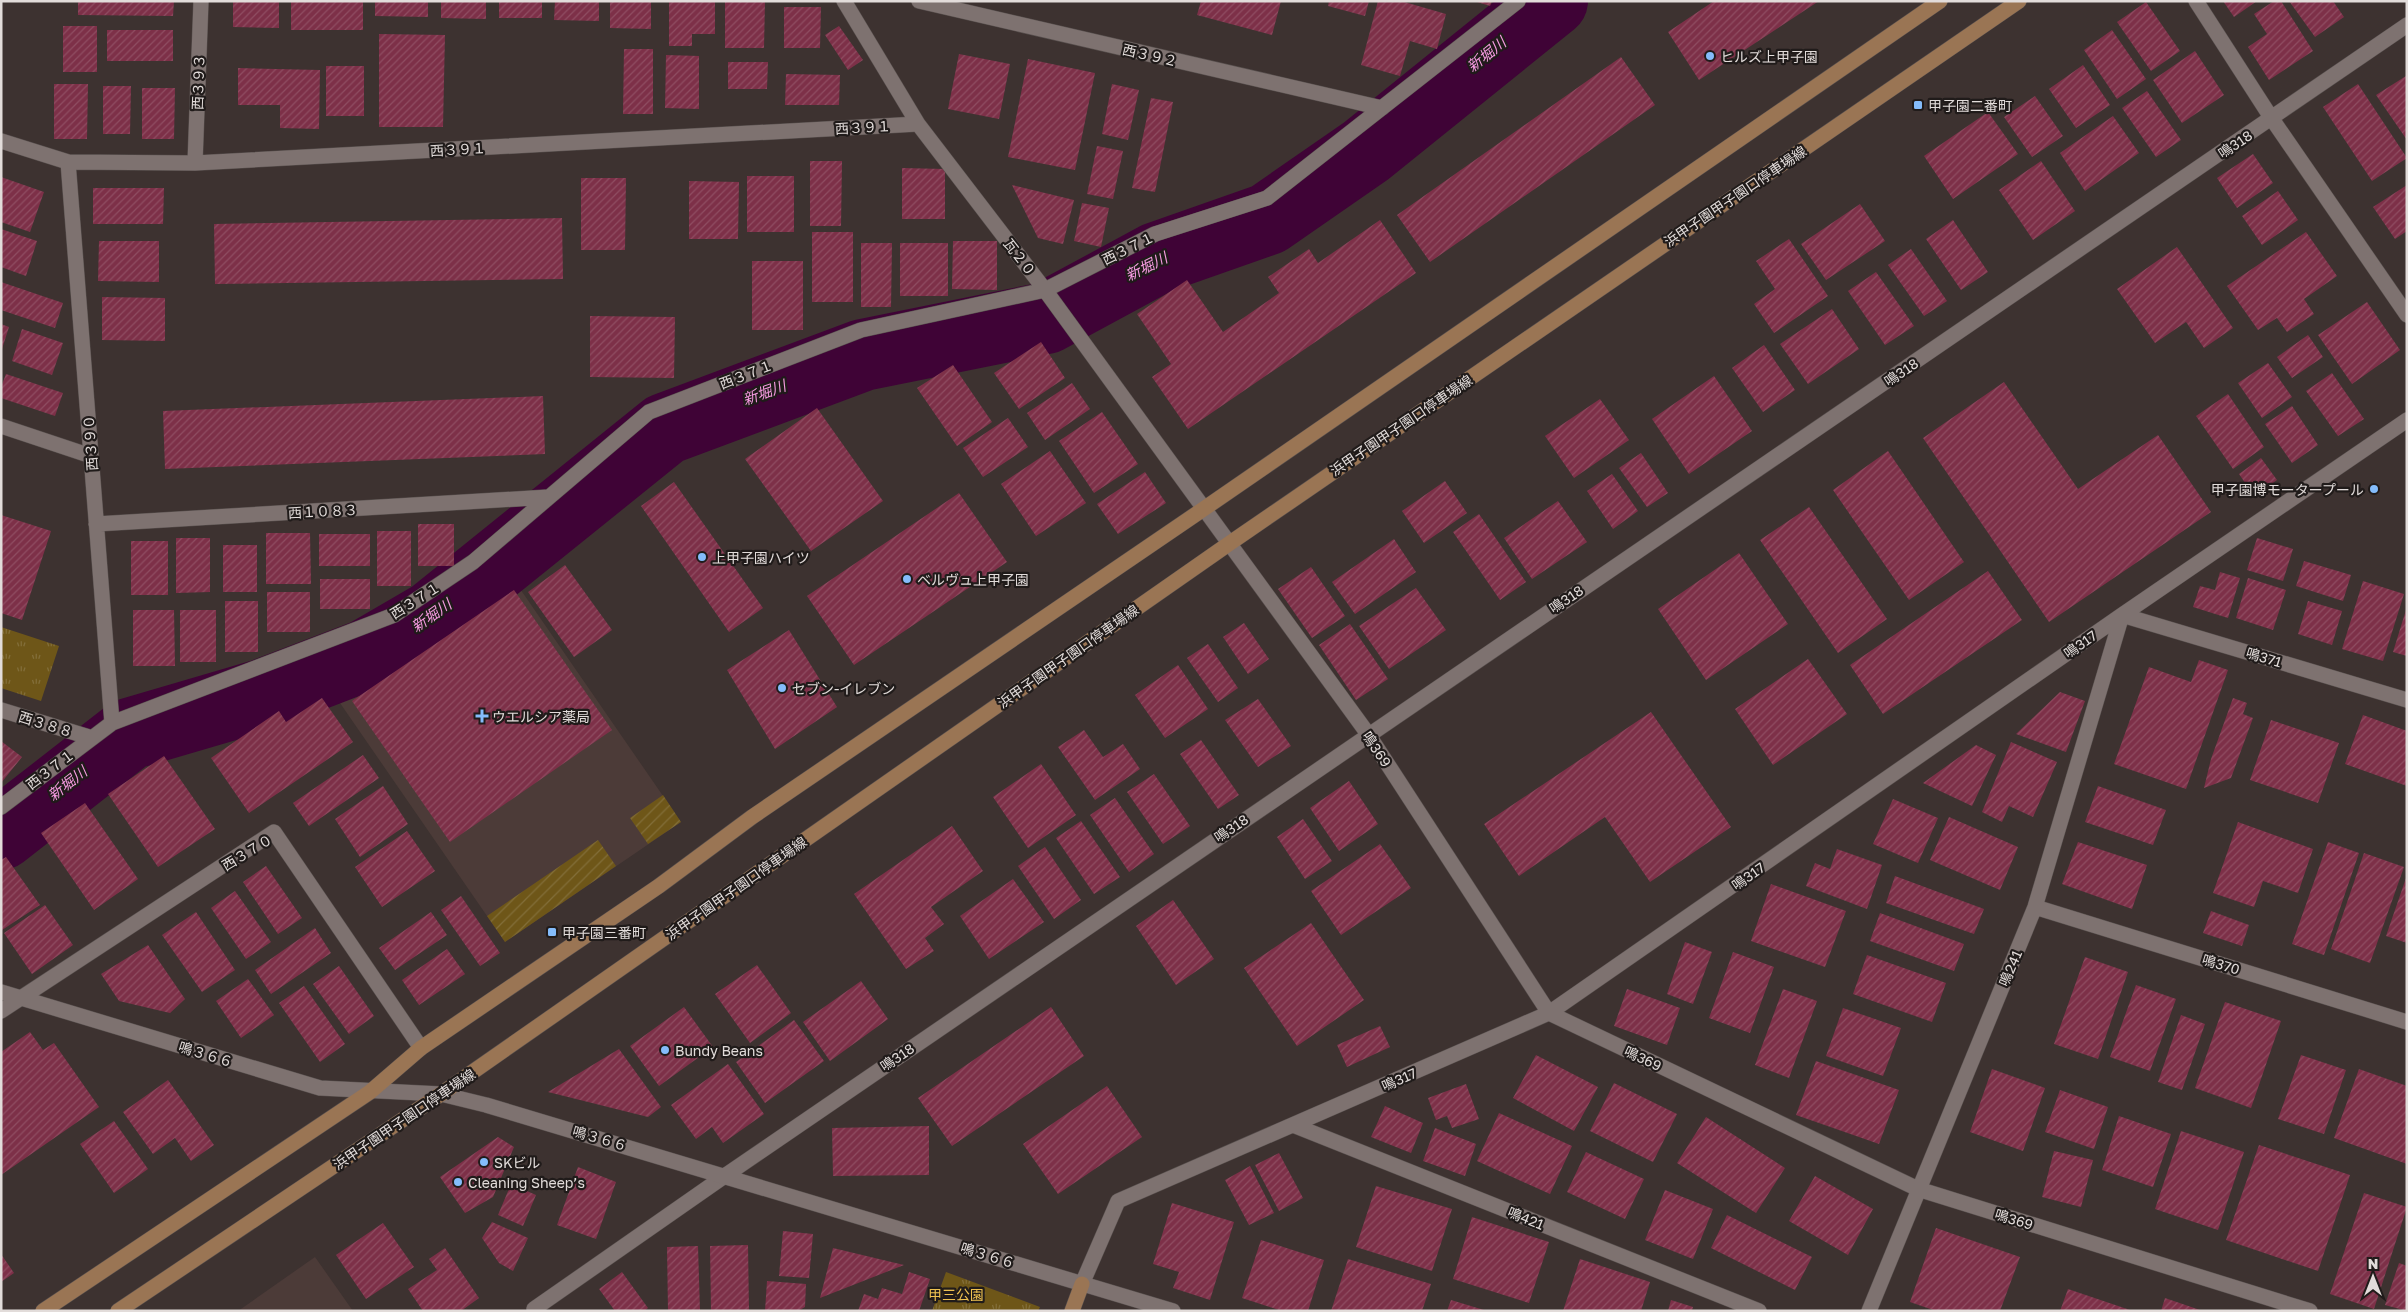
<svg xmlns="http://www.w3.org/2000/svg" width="2408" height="1312" font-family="'Golos Text','Noto Sans JP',sans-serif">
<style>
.built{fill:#4c3b38}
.park{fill:url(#park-tufts)}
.garden{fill:url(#garden-furrows)}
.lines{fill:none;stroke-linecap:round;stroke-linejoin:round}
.river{stroke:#3f0336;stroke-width:72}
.building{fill:url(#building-hatch)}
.lane-casing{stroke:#58504e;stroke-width:16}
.street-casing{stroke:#58504e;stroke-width:16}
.secondary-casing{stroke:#58504e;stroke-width:16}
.lane{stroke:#7e7270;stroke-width:15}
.street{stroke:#7e7270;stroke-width:15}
.secondary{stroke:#9a7554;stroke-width:15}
.poi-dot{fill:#84bcfb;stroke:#201b1a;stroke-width:2}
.labels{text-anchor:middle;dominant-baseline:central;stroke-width:4.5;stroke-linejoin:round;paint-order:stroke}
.street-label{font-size:14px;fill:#e2dcda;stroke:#201b1a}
.poi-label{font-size:14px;fill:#e2dcda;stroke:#201b1a;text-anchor:start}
.park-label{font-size:14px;fill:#efc251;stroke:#201b1a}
.water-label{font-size:15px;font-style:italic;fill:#f59ae0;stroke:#201b1a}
</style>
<defs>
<pattern id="park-tufts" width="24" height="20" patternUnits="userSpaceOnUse" patternTransform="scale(1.25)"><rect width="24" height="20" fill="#6e5618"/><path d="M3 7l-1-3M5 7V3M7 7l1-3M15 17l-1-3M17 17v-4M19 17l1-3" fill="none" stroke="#826e39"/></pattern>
<pattern id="garden-furrows" width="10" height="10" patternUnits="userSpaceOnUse" patternTransform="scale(1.25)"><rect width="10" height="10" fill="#6e5618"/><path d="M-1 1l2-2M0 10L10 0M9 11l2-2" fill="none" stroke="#826e39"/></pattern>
<pattern id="building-hatch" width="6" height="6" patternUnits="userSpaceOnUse" patternTransform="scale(1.25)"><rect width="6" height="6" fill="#7d3048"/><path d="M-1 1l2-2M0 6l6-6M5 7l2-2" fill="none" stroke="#8f4d62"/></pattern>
</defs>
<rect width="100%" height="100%" fill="#3d3230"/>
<path class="built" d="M516,583L681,822L505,942L340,703Z
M315,1257L353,1311H238Z"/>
<path class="park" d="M1,627L59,646L41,701L1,688Z
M946,1272L1040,1307L1038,1311H932Z"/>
<path class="garden" d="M663,795L681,822L648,844L630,818Z
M598,840L616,866L505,942L487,916Z"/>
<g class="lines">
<path class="river" d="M1,834L129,734L262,695L366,655L433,616L665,429L863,355L1046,318L1157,258L1268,219L1366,151L1552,1"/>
</g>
<path class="building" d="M78,1H174L173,16L78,15Z
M233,1H279V28L233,27Z
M291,1H363V30H291Z
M375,1H428V17L375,16Z
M441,1H486V19L441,18Z
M499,1H542V18H499Z
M555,1H599V21L554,20Z
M610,1H651V29L610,28Z
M669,1H715V34H692V46H669Z
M725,1H765L764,48H725Z
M1201,1H1281L1272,35L1197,15Z
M1329,1H1369L1365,16L1328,6Z
M1378,1H1401L1446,14L1437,49L1410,41L1400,76L1361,65Z
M1474,1H1492L1490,6Z
M1714,1H1819L1699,80L1668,32Z
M2223,1H2257L2234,17Z
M2274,1H2281L2313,51L2269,80L2248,47L2267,34L2254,14Z
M2289,1H2333L2344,17L2315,37Z
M2146,2L2180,51L2151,71L2117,22Z
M784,7H821L820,48H784Z
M63,26H97V72H63Z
M839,26L863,60L848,70L825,35Z
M107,30H173V61H107Z
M2112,30L2146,79L2117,99L2084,50Z
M379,34L445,35L443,127H379Z
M624,49H653V114H623Z
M2195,51L2224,95L2182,123L2153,80Z
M959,54L1010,64L999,119L948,109Z
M666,55L699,56V109L665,108Z
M1621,57L1655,105L1430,262L1397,215Z
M1028,59L1095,73L1075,170L1008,157Z
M728,62H768L767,89H728Z
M2083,65L2110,105L2076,128L2049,89Z
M326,66H364V116H326Z
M238,68L320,70L319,129L280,128V105H238Z
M786,74L840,75L839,105H785Z
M2406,76L2407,77V140L2376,95Z
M54,84H88L87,139H54Z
M1112,84L1139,90L1128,140L1102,134Z
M2358,84L2407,158L2372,181L2323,107Z
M103,86H131L130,134H103Z
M142,88H175L174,139H142Z
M2147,91L2181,140L2156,157L2122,108Z
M2035,96L2063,136L2032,157L2004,117Z
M1151,98L1173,102L1155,192L1132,188Z
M1988,112L2018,154L1953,199L1924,156Z
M2113,116L2139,153L2085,191L2060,153Z
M1097,146L1123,151L1113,199L1087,194Z
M2253,154L2273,183L2237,208L2217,178Z
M810,161H842L841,226H810Z
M2041,161L2075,211L2033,240L1999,190Z
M902,168L945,169V219H902Z
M747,176H794V232H747Z
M1,177L44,192L30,232L1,222Z
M581,178H626L625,250H581Z
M689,181L739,182L738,239H689Z
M1012,185L1074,200L1063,244L1038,238Z
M2407,185V231L2395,239L2373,207Z
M93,188H164L163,224H93Z
M2278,191L2298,220L2262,245L2242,216Z
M1082,203L1109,208L1101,247L1074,241Z
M1860,204L1885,241L1826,280L1801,244Z
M562,218L563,279L215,284L214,224Z
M1380,220L1416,273L1188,429L1152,377L1171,364L1137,314L1187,280L1223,332L1279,293L1268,277L1309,249L1318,263Z
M1953,220L1988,272L1961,290L1926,239Z
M1,229L37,241L26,276L1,267Z
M812,232H853V302H812Z
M2306,232L2337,276L2304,299L2314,314L2287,332L2277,318L2258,330L2227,286Z
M1789,239L1828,296L1774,333L1754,304L1775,289L1756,261Z
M99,241H159V282L98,281Z
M953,241H997V290L952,289Z
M861,243H892L891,307H861Z
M900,243H948V296H900Z
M2177,247L2233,328L2204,348L2186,322L2155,343L2117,289Z
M1911,249L1947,301L1924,316L1888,265Z
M752,261H803V330H752Z
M1876,272L1914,326L1885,345L1848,291Z
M1,282L63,303L55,328L1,310Z
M102,297L165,298V341L102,340Z
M2367,302L2400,350L2352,384L2318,335Z
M1832,309L1859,349L1808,384L1780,344Z
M590,316L675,317L674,378L590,377Z
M1,324L9,327L2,349H1Z
M22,329L63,343L52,375L12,361Z
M2308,335L2323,357L2292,378L2277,357Z
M1041,342L1065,378L1019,409L994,373Z
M1764,345L1795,390L1763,412L1732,368Z
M2268,363L2292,397L2262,418L2238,383Z
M953,365L992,422L957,446L917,388Z
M2332,373L2364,419L2338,436L2306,391Z
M6,374L63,393L55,416L1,398V387Z
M1714,376L1752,431L1689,474L1652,419Z
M2004,382L2078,489L2158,435L2211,512L2049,622L1923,438Z
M1072,383L1090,409L1045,440L1027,413Z
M2228,394L2264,447L2233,469L2196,416Z
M543,396L545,454L165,469L163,411Z
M1600,399L1629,440L1574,478L1545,436Z
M2292,406L2318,445L2292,463L2265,424Z
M817,408L883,501L811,551L745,459Z
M1102,412L1138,464L1094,493L1059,441Z
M1008,418L1028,447L983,477L963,448Z
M1050,451L1086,503L1036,536L1001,484Z
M1888,451L1964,562L1909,600L1833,490Z
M1641,453L1668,493L1647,507L1619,468Z
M2261,458L2277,480L2254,496L2239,474Z
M1145,472L1166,503L1118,534L1097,504Z
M1612,474L1638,511L1613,529L1587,491Z
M1445,481L1467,513L1424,543L1402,511Z
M674,482L763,608L729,632L641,506Z
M959,493L1007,562L854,665L807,596Z
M1558,501L1587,542L1532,579L1504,538Z
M1809,507L1887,619L1838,653L1760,540Z
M1479,514L1526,582L1500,600L1453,532Z
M1,515L51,531L22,620L1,613Z
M418,524H454V566H418Z
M377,531H411V586H377Z
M266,533H310L311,584H266Z
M319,534H370V566H319Z
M176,538H210V592L176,593Z
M2257,538L2293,549L2283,581L2247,570Z
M1394,539L1416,572L1355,614L1332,582Z
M131,541H168V595H131Z
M223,545H257V592H223Z
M1739,553L1788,624L1706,680L1658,609Z
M2304,561L2351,575L2343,601L2296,586Z
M565,565L612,630L574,657L528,592Z
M1311,567L1345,616L1312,638L1278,589Z
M1988,571L2022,620L1883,714L1850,665Z
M2220,572L2240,578L2228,618L2193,607L2200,586L2215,590Z
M2248,578L2286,590L2273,630L2236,618Z
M320,579H370V609H320Z
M2363,581L2404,594L2383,661L2342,649Z
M1416,588L1446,630L1389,669L1359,626Z
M514,590L612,730L450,842L352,701Z
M267,592H310V632H267Z
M225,601H258V652H225Z
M2308,601L2342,611L2332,645L2298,634Z
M133,610H174L175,666H133Z
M180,610H216V662H180Z
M2406,610H2407V656L2393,652Z
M1244,623L1269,659L1248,674L1223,637Z
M1350,624L1388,679L1356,700L1319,645Z
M789,630L837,707L775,749L727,670Z
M1208,644L1238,688L1218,702L1187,658Z
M1808,659L1847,714L1773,765L1735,709Z
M2199,660L2228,670L2186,789L2114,764L2149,667L2191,682Z
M1178,665L1208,709L1165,738L1135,695Z
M2060,692L2085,701L2066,752L2016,734Z
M322,698L353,742L249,813L211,758L279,711L286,722Z
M2233,698L2247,703L2243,714L2253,718L2231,778L2204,788L2211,759Z
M1258,699L1291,746L1258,767L1225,720Z
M1651,712L1731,827L1650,882L1605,817L1519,876L1484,824Z
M2363,715L2407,731V786L2345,764Z
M2271,720L2339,743L2318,803L2250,780Z
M1084,730L1103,757L1123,744L1140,769L1095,800L1058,747Z
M1201,740L1239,795L1218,809L1180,754Z
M1,741L22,757L1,783Z
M2011,742L2057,762L2033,817L2009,806L2002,822L1982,812Z
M1976,745L1996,755L1972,806L1923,783Z
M363,755L379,778L309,826L293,803Z
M164,756L215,829L158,867L108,794Z
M1041,764L1076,815L1028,848L993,797Z
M1154,774L1190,826L1163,844L1127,792Z
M1349,781L1378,824L1339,851L1310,808Z
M383,786L408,824L360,857L335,819Z
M2098,786L2166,810L2153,845L2085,822Z
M1115,798L1154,854L1129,872L1090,815Z
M1893,799L1938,818L1918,863L1873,844Z
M85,803L138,879L94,910L41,833Z
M1949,817L2018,847L2000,890L1930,860Z
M1303,819L1332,861L1305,879L1277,837Z
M1081,821L1120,877L1094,894L1056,838Z
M2238,822L2313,849L2298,893L2263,881L2254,907L2213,893Z
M952,826L983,871L931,907L944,924L925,938L934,951L906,969L854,894Z
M407,831L435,871L382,907L355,867Z
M2078,842L2147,865L2132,909L2062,884Z
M2328,842L2359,853L2324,955L2292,944Z
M1380,844L1411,888L1341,935L1311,891Z
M1045,847L1081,900L1054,919L1018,866Z
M1837,849L1882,865L1867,909L1806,886L1815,863L1830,869Z
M2364,853L2404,867L2370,963L2331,949Z
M6,857L40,905L2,930L1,860Z
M266,866L302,918L278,934L243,882Z
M1895,876L1984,909L1974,934L1886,903Z
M2406,878H2407V943L2386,936Z
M1013,879L1044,922L989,959L960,916Z
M1771,884L1846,911L1825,967L1751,941Z
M235,891L271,942L246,959L211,908Z
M461,896L500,953L480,966L441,910Z
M1173,900L1214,959L1176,985L1136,926Z
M45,905L73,945L32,974L4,933Z
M2211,911L2249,925L2242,946L2203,933Z
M196,912L235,970L202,992L162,935Z
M431,912L447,935L395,970L379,948Z
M1880,913L1964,944L1954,971L1870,941Z
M1311,923L1364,1000L1297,1046L1244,968Z
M315,928L331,953L271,994L255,970Z
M1685,942L1712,952L1693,1004L1667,994Z
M148,945L185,999L170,1013L119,1001L101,974Z
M447,949L465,974L419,1005L402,980Z
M1733,952L1774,967L1750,1033L1709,1018Z
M1867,955L1946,983L1932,1022L1853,994Z
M2085,957L2128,972L2098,1059L2054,1044Z
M757,965L791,1013L750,1043L715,994Z
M339,966L374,1016L349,1034L313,984Z
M248,979L274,1015L241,1038L216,1001Z
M861,981L888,1019L830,1061L803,1022Z
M2136,985L2176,999L2150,1071L2110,1057Z
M304,986L345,1044L320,1062L279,1003Z
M1627,989L1680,1008L1667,1045L1614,1026Z
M1783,989L1817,1001L1789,1078L1755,1065Z
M2225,1002L2281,1021L2251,1108L2195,1088Z
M684,1007L713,1047L659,1086L630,1046Z
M1051,1007L1084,1056L952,1146L918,1098Z
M1843,1008L1901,1028L1883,1076L1826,1056Z
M2181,1015L2205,1024L2182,1090L2158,1082Z
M794,1020L824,1061L765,1103L736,1062Z
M1380,1026L1390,1047L1347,1067L1337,1045Z
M30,1032L43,1050L54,1043L99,1107L1,1175V1052Z
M619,1049L661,1107L648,1117L548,1092Z
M1536,1055L1598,1087L1574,1131L1513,1098Z
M2301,1055L2346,1070L2324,1134L2278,1119Z
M1816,1061L1899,1090L1879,1144L1796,1115Z
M728,1064L764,1114L723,1143L712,1127L696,1139L671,1105Z
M1992,1069L2045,1088L2023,1151L1970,1132Z
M2359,1069L2407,1086V1164L2334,1138Z
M168,1080L214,1145L191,1161L175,1138L153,1154L123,1112Z
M1614,1083L1677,1114L1653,1162L1590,1131Z
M1466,1084L1479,1119L1452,1128L1447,1116L1436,1120L1428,1098Z
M1107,1086L1142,1137L1058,1194L1023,1144Z
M2060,1090L2108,1107L2094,1149L2045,1132Z
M1385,1106L1423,1123L1411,1153L1371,1137Z
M1499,1113L1572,1146L1550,1194L1477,1161Z
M2119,1116L2171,1134L2153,1187L2102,1170Z
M1706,1117L1785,1168L1756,1213L1677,1163Z
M114,1121L148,1169L114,1193L80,1144Z
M929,1126V1175L833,1176L832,1128Z
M1435,1128L1476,1144L1465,1176L1423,1161Z
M2181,1131L2244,1152L2218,1230L2155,1209Z
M498,1137L514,1147L493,1197L465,1213L440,1177Z
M2259,1145L2350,1175L2318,1271L2226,1240Z
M2054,1151L2093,1160L2081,1207L2042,1197Z
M1586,1152L1644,1179L1625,1219L1567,1192Z
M1279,1153L1303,1198L1279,1211L1255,1165Z
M1250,1166L1274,1213L1249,1225L1225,1180Z
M578,1167L616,1182L596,1239L557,1225Z
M1815,1176L1873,1209L1848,1255L1789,1221Z
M511,1184L536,1195L523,1226L498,1215Z
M1376,1186L1452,1209L1432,1271L1356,1247Z
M1665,1190L1713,1209L1693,1259L1645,1240Z
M2364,1193L2407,1207L2374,1309L2330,1294Z
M1172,1203L1234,1222L1210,1300L1173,1288L1179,1272L1153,1264Z
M1727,1215L1812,1257L1795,1290L1711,1248Z
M1472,1217L1549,1242L1529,1303L1453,1279Z
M492,1222L528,1238L513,1271L499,1263L482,1238Z
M383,1223L414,1267L366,1299L336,1255Z
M1936,1228L2020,1257L2000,1311H1936L1910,1302Z
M783,1231L813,1234L809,1278L779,1276Z
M1261,1240L1324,1260L1308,1311H1282L1242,1298Z
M748,1245L749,1311H711L710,1246Z
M698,1246L700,1311H668L667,1247Z
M445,1248L479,1298L461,1311H423L408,1289L437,1270L429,1259Z
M833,1248L904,1265L820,1298Z
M1,1254L14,1273L1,1282Z
M1348,1259L1431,1284L1422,1311H1331Z
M1580,1259L1650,1282L1641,1311H1563Z
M2399,1263L2407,1266V1311L2385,1305Z
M622,1272L648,1308L644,1311H615L599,1289Z
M909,1272L930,1279L919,1311H858L864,1294L878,1299L882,1288L902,1294Z
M767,1281L806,1284L805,1307L798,1311H765Z
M2068,1289L2130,1310V1311H2060Z
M2165,1298L2200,1310V1311H2161Z
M1451,1300L1484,1310V1311H1447Z
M1671,1300L1693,1307L1692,1311H1668Z"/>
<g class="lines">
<g class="lane-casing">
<path id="lane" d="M534,1309L726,1175"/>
</g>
<g class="street-casing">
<path id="street" d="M844,1L918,124L1045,290L1368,734L1549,1013L1918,1189L2310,1311
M919,1L1382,108
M2196,1L2272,119L2407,315
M1,141L68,162L195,163L918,124
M68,162L112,723
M195,163L201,1
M1,426L91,456
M96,524L549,497
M1,710L92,738
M1,807L112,723L394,615L473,562L649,412L861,330L1045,290L1155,234L1267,198L1518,1
M2035,907L2407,1022
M1,992L320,1088L441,1094L486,1105L1173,1311
M1,1011L274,832L421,1048
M1293,1125L1759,1311
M726,1175L2407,25
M1082,1284L1118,1201L1549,1013L2122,615L2407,420
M1869,1311L2035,907L2122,615L2407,700"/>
</g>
<g class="secondary-casing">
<path id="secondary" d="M43,1311L370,1092L421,1048L659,886L752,817L1205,508L1940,1
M118,1311L441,1094L1230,543L2019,1
M1072,1311L1082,1284"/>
</g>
<use href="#lane" class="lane"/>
<use href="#street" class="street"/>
<use href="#secondary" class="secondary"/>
</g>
<g class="poi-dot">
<circle cx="1710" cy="56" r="5"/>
<rect x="1913" y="100" width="10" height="10" rx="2.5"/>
<circle cx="2374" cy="489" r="5"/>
<circle cx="702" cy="557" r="5"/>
<circle cx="907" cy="579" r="5"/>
<circle cx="782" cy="688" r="5"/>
<path d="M479.5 708.5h5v5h5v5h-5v5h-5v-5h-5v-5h5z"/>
<rect x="547" y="927" width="10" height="10" rx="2.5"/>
<circle cx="665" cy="1050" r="5"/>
<circle cx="484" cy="1162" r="5"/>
<circle cx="458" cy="1182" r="5"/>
</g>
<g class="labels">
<g class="street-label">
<text transform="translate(1150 55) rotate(13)">西３９２</text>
<text transform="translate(198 82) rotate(-88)">西３９３</text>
<text transform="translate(863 127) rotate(-3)">西３９１</text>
<text transform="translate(2235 144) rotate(-34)">鳴318</text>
<text transform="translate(458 149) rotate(-3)">西３９１</text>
<text transform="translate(1735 196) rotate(-34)">浜甲子園甲子園口停車場線</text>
<text transform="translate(1128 248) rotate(-26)">西３７１</text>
<text transform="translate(1020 257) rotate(52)">瓦２０</text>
<text transform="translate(1901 372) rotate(-34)">鳴318</text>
<text transform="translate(746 374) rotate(-21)">西３７１</text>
<text transform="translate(1401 425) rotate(-34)">浜甲子園甲子園口停車場線</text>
<text transform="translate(90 443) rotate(-94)">西３９０</text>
<text transform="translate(323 511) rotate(-3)">西１０８３</text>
<text transform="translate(1566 599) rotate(-34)">鳴318</text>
<text transform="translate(415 600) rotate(-32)">西３７１</text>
<text transform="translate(2080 644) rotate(-35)">鳴317</text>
<text transform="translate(1068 656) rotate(-35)">浜甲子園甲子園口停車場線</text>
<text transform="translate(2264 657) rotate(17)">鳴371</text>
<text transform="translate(46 724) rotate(17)">西３８８</text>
<text transform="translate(1377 749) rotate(56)">鳴369</text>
<text transform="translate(50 769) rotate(-37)">西３７１</text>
<text transform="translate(1231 828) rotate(-34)">鳴318</text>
<text transform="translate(247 852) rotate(-31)">西３７０</text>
<text transform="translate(1748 876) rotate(-35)">鳴317</text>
<text transform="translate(736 888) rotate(-35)">浜甲子園甲子園口停車場線</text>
<text transform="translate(2221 964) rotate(17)">鳴370</text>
<text transform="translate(2010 968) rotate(-67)">鳴241</text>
<text transform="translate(206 1054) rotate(17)">鳴３６６</text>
<text transform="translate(897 1057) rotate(-34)">鳴318</text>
<text transform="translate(1643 1058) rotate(25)">鳴369</text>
<text transform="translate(1399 1079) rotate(-24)">鳴317</text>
<text transform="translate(404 1119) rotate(-34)">浜甲子園甲子園口停車場線</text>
<text transform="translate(600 1138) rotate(16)">鳴３６６</text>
<text transform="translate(1526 1218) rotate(22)">鳴421</text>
<text transform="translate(2014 1219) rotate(17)">鳴369</text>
<text transform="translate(988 1255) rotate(17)">鳴３６６</text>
</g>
<g class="poi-label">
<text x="1720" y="56">ヒルズ上甲子園</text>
<text x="1928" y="105">甲子園二番町</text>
<text x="2364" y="489" text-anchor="end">甲子園博モータープール</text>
<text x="712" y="557">上甲子園ハイツ</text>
<text x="917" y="579">ベルヴュ上甲子園</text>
<text x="792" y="688">セブン-イレブン</text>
<text x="492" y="716">ウエルシア薬局</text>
<text x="562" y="932">甲子園三番町</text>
<text x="675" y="1050">Bundy Beans</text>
<text x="494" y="1162">SKビル</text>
<text x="468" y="1182">Cleaning Sheep’s</text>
</g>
<g class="park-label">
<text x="956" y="1294">甲三公園</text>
</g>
<g class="water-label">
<text transform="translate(1486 54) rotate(-39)">新堀川</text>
<text transform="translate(1146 266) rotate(-26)">新堀川</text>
<text transform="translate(764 392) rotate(-20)">新堀川</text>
<text transform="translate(431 615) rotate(-35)">新堀川</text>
<text transform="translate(67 783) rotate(-38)">新堀川</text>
</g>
</g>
<rect width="2408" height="1312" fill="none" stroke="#e2dcda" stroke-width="5"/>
<g transform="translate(2373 1277)" stroke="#201b1a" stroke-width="4" paint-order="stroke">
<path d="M0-4L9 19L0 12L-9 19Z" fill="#e2dcda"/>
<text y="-8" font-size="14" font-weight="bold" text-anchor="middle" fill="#e2dcda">N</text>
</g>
</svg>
